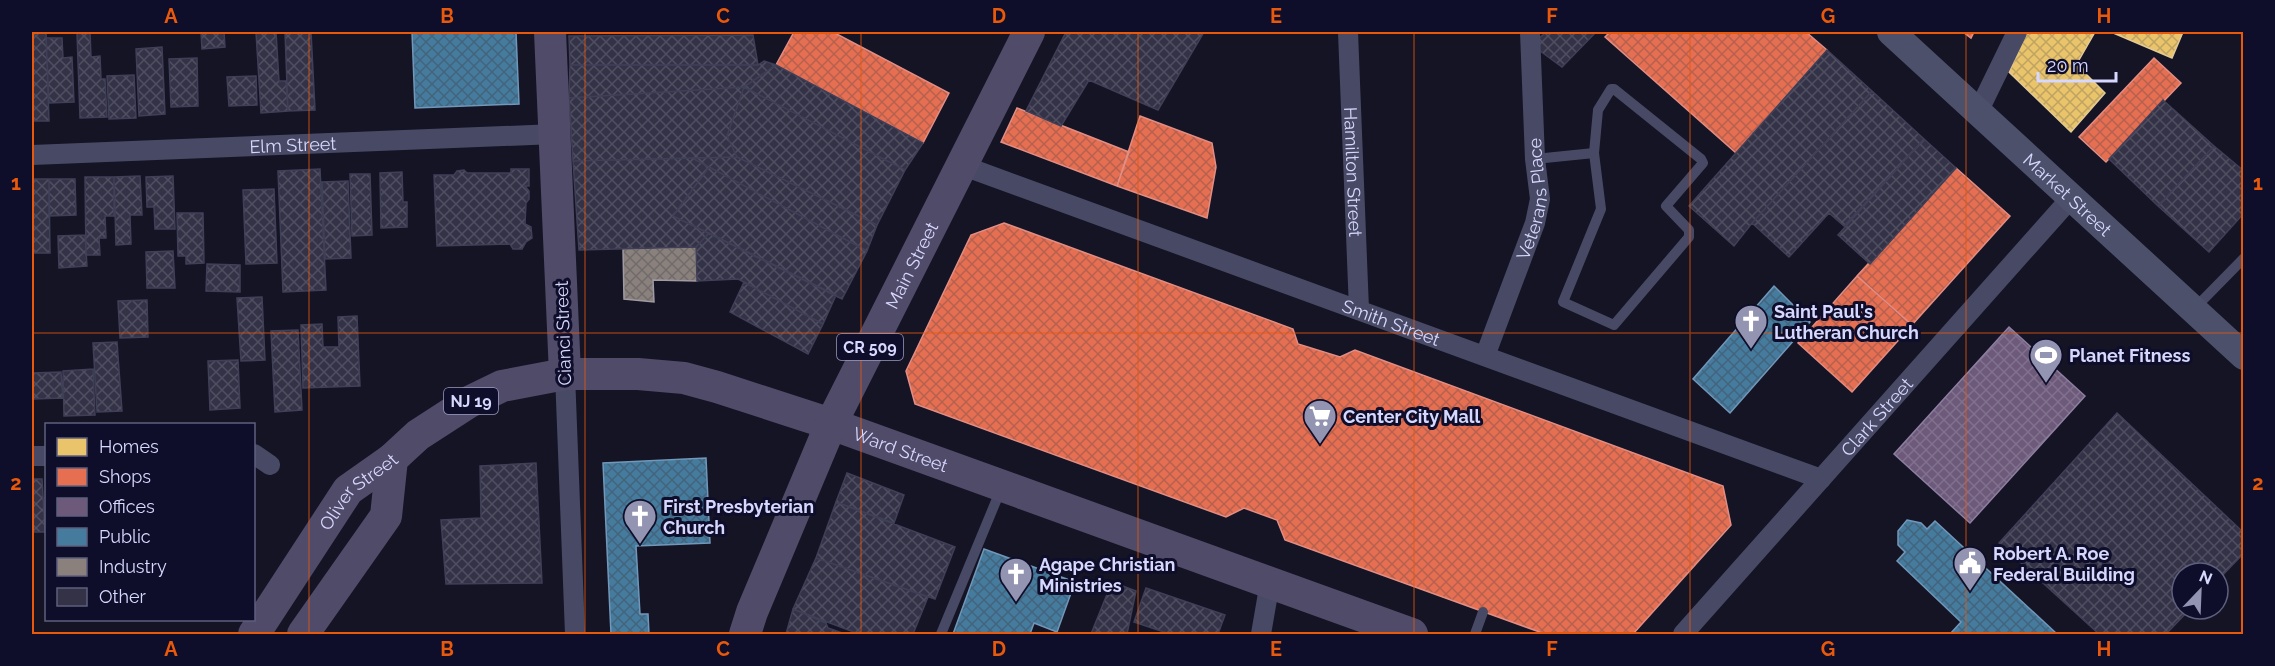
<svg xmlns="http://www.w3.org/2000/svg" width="2275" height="666" font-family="Raleway,sans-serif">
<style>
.homes{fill:url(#homes-cross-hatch);stroke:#e4ca97;stroke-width:1.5}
.shops{fill:url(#shops-cross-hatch);stroke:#e28e85;stroke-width:1.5}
.offices{fill:url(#offices-cross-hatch);stroke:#8d7fa2;stroke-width:1.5}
.public{fill:url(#public-cross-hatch);stroke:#7197ba;stroke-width:1.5}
.industry{fill:url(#industry-cross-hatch);stroke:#a19ba3;stroke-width:1.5}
.building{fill:url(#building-cross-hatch);stroke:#403f58;stroke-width:1.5}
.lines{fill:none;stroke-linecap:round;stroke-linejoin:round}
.lane{stroke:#484a65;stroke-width:10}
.street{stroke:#484a65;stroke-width:20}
.secondary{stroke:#4c506b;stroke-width:28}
.primary{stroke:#514b6a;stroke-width:32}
.grid{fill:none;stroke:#e8590c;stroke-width:1.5;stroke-opacity:0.55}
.labels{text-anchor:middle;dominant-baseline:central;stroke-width:6;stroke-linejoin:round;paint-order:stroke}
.shield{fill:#0f0e2a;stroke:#9b9bbf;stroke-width:1.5}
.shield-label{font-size:16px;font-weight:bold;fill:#d7d8ff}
.street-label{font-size:18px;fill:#d7d8ff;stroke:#0f0e2a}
.poi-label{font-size:18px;font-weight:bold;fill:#d7d8ff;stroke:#0f0e2a;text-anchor:start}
.neatline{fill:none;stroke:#e8590c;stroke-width:2}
.grid-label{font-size:20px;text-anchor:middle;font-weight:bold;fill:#e8590c}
</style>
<defs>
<pattern id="homes-cross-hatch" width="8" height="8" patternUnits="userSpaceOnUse" patternTransform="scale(1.5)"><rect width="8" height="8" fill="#e9c46a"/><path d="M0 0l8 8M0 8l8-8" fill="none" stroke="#bfa362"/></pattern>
<pattern id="shops-cross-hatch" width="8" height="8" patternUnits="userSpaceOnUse" patternTransform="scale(1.5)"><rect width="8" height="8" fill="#e76f51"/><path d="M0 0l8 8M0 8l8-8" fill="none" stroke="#b56150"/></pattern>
<pattern id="offices-cross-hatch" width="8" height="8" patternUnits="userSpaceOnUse" patternTransform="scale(1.5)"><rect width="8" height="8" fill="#6d597a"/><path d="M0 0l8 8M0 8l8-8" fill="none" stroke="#81708e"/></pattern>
<pattern id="public-cross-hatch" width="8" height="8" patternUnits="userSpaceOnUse" patternTransform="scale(1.5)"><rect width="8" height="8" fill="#457b9d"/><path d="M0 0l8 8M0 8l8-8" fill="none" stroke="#43647d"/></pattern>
<pattern id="industry-cross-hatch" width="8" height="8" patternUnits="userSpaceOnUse" patternTransform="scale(1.5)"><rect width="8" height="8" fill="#8a817c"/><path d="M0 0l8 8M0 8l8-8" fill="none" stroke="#706b6b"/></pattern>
<pattern id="building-cross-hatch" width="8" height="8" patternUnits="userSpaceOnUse" patternTransform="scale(1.5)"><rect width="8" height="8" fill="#333246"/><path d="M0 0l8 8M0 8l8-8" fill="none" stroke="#504f62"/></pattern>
</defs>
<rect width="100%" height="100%" fill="#151424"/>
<path class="homes" d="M2027,32H2095L2079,60L2085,73L2105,93L2071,132L2009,72Z
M2111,32H2183L2172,58Z"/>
<path class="shops" d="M794,32H833L949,93L923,143L776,65Z
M1610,32H1806L1827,50L1736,153L1605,37Z
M1963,32H1974L1971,38Z
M2154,58L2181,83L2106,162L2079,137Z
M1017,108L1129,152L1117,186L1001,142Z
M1140,116L1212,143L1216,167L1207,218L1117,186Z
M1956,168L2010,216L1912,325L1857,276Z
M1004,223L1293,329L1298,344L1340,357L1355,350L1723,486L1731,525L1633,634H1545L1285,540L1277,520L1244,508L1226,517L915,404L906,371L971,235Z
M1857,276L1912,325L1852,392L1798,343Z"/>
<path class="offices" d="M2009,327L2085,396L1970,523L1894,454Z"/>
<path class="public" d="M412,32H516L519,104L415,108Z
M1774,286L1810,322L1730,413L1693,379Z
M706,458L710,543L636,546L640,614H648L649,634H611L603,463Z
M1907,520L1921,523L1927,529L1935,521L2057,634H1950L1961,622L1897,561L1905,552L1898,545V531Z
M984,549L1075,582L1057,632L1034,623L1030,634H953Z"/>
<path class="industry" d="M696,247L697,281L653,280L654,302L624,299L623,249Z"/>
<path class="building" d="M32,32H46L49,121H32Z
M90,32L91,57L100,56L101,79H105L107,117L80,118L77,33Z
M201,32H224L225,47L202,49Z
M256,32H276L279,81H286L288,111L261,113Z
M285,32H311L315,110L288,111Z
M1066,32H1204L1158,110L1089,80L1061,126L1026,111Z
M1546,32H1596L1562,67L1532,45Z
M753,35L758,65H570L569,36Z
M46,38H62L63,58L72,57L74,102L49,103Z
M162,47L165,114L139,116L136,49Z
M1827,50L1872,91L1752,223L1734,246L1689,206Z
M197,58L198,106L171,107L169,59Z
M764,61L776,65L744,87L569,98L570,65H758Z
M776,65L923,143L905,170L744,87Z
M134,75L136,118L109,119L107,76Z
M256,76L257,105L229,106L227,77Z
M744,87L727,136L737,157L573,161L569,98Z
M744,87L905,170L877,225L737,157L727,136Z
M1872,91L1924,139L1844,226L1829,213L1789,257L1752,223Z
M2163,100L2214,146L2158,206L2109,159Z
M1924,139L1956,168L1870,264L1838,235Z
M2214,146L2244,171V213L2209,252L2158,206Z
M737,157L877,225L867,251L692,158Z
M692,158L709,167L673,216L709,233L696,247L579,250L573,161Z
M709,167L867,251L842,299L673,216Z
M320,169L326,290L283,292L278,171Z
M511,169H529V186H525L529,191V199L526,203L525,224L531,227L532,238L526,242L522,249H513L510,244L437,246L434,175H454L457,171L464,170L467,173H511Z
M402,172L403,202H407V227L381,228L380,173Z
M350,174H370L372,235L352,236Z
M140,176L142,215H130L131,244L116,245L114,177Z
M173,176L175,229H155L154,207H147L146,177Z
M85,177H114V216H105L106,238H99L100,255H86Z
M32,179H49L50,253H32Z
M49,179H75L76,215L49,216Z
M348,181L351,258L325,259L322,182Z
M274,189L277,263L246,264L243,190Z
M177,213H203L204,263L186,264V256H178Z
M709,233L836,295L823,324L738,279L697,281L696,247Z
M85,235L87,266L59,268L58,236Z
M173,251L175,288H147L146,252Z
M207,264L240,265V292L206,291Z
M744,282L823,324L808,354L730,312Z
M262,297L265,360L241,361L237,298Z
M147,300L148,337L120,338L118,301Z
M357,316L360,386L303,388L301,325L322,324L323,347H339L338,317Z
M298,330L302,410L275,412L271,331Z
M117,342L122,411L97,412L93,343Z
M238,360L240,408L210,410L208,361Z
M93,369L95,415L64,416L63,371Z
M61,372L63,398L33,399L32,373Z
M2117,413L2244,533V553L2218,580V573H2182V609H2190L2166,634H2099L1999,543Z
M536,463L542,583L446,584L441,520L481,518L480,466Z
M847,473L904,495L894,523L836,502Z
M32,479H42L45,532H32Z
M836,502L955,547L935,599L816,558Z
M816,558L928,597L913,634H859L793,609Z
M1112,582L1136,591L1127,634H1091Z
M1146,588L1225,615L1218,634H1170L1134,622Z
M793,609L826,623L828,628L845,634H786Z"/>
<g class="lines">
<path class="lane" d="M1535,159L1594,153L1601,209L1563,302L1614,325L1689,237V230L1666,206L1703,163L1701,159L1614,89H1611L1598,110L1594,153
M2194,309L2244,258
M941,634L1001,489
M1475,634L1483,612"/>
<g class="street">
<path id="s1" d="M1348,32L1359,310"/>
<path d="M1978,112L2017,32"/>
<path id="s2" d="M32,155L555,134"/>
<path id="s3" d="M961,165L1821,479"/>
<path id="s4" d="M1485,356L1535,223L1540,199L1535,159L1530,32"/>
<path d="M565,374L575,634"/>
<path d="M254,454L270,465"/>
<path d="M32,456H46"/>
<path d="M1261,634L1270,582"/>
<path id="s5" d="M1683,634L2071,198"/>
</g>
<path class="secondary" id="s6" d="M1891,32L2244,356"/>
<g class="primary">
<path d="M550,32L565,374"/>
<path id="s7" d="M254,634L348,490L392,459L418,435L469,402L502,386L565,374H638L684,378L717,387L831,424L1412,634"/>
<path d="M303,634L386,516L392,459"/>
<path id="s8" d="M745,634L752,612L831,424L1029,32"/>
</g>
</g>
<path class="grid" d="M309,32V634M585,32V634M861,32V634M1138,32V634M1414,32V634M1690,32V634M1966,32V634M32,333H2244"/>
<defs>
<g id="church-pin" transform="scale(1.725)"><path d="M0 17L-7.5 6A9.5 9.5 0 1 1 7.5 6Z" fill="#9393b2" stroke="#0f0e2a"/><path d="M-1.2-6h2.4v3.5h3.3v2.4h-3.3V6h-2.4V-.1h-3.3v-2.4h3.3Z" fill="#fff"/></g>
<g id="stadium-pin" transform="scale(1.725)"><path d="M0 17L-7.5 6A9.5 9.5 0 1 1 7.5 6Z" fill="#9393b2" stroke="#0f0e2a"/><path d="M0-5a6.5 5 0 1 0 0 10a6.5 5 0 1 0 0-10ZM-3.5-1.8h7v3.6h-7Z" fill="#fff"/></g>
<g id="supermarket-pin" transform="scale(1.725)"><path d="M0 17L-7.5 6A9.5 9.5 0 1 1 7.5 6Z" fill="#9393b2" stroke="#0f0e2a"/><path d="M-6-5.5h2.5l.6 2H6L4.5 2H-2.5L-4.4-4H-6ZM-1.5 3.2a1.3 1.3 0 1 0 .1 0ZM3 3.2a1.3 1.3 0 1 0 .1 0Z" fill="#fff"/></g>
<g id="civic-pin" transform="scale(1.725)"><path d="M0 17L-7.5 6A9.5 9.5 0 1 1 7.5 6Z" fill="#9393b2" stroke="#0f0e2a"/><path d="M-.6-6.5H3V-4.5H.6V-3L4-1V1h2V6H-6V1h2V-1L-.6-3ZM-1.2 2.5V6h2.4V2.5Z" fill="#fff"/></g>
</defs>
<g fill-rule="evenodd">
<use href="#church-pin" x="1751" y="321"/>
<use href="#stadium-pin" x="2046" y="355"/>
<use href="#supermarket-pin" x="1320" y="416"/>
<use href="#church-pin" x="640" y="516"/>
<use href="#civic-pin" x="1970" y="563"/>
<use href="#church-pin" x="1016" y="574"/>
</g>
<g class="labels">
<g class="shield">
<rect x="837" y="334" width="66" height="26" rx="4.5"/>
<rect x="444" y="388" width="54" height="26" rx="4.5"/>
</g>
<g class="shield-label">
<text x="870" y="347">CR 509</text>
<text x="471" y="401">NJ 19</text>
</g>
<g class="street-label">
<text stroke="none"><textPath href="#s2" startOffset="261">Elm Street</textPath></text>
<text stroke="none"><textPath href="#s1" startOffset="140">Hamilton Street</textPath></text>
<text stroke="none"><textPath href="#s6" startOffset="240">Market Street</textPath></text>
<text stroke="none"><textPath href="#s4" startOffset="166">Veterans Place</textPath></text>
<text stroke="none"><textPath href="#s8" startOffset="405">Main Street</textPath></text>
<text stroke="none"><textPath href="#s3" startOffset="458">Smith Street</textPath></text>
<text transform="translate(563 333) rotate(-92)">Cianci Street</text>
<text stroke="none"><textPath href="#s5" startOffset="291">Clark Street</textPath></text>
<text stroke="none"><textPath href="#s7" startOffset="770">Ward Street</textPath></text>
<text stroke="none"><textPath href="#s7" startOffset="178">Oliver Street</textPath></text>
</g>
<g class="poi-label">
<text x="1774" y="311">Saint Paul's<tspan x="1774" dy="21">Lutheran Church</tspan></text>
<text x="2069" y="355">Planet Fitness</text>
<text x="1343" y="416">Center City Mall</text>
<text x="663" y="506">First Presbyterian<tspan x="663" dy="21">Church</tspan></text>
<text x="1993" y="553">Robert A. Roe<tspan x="1993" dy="21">Federal Building</tspan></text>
<text x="1039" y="564">Agape Christian<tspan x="1039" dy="21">Ministries</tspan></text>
</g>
</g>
<rect width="2275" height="666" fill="none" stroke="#0f0e2a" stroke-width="66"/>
<rect x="45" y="423" width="210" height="198" fill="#0f0e2a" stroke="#5f5f7f" stroke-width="1.5"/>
<rect x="57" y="438" width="30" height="18" fill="#e9c46a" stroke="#5f5f7f" stroke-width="1.5"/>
<text x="99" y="453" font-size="18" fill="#d7d8ff">Homes</text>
<rect x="57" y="468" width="30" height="18" fill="#e76f51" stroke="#5f5f7f" stroke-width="1.5"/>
<text x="99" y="483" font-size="18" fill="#d7d8ff">Shops</text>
<rect x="57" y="498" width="30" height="18" fill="#6d597a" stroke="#5f5f7f" stroke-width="1.5"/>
<text x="99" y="513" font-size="18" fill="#d7d8ff">Offices</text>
<rect x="57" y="528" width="30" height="18" fill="#457b9d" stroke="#5f5f7f" stroke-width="1.5"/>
<text x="99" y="543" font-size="18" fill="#d7d8ff">Public</text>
<rect x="57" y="558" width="30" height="18" fill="#8a817c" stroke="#5f5f7f" stroke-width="1.5"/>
<text x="99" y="573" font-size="18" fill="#d7d8ff">Industry</text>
<rect x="57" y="588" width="30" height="18" fill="#333246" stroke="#5f5f7f" stroke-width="1.5"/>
<text x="99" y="603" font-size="18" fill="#d7d8ff">Other</text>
<g transform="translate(2200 591) rotate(23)"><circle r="28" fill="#0f0e2a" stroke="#5f5f7f" stroke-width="1.5"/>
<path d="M0-4.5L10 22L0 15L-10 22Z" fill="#9393b2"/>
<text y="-9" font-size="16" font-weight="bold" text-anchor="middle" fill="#d7d8ff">N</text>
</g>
<path d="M2038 72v9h78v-9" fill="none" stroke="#d7d8ff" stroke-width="3"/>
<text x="2047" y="72" font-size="18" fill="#d7d8ff" stroke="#0f0e2a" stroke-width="4.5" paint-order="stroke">20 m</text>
<rect x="33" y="33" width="2209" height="600" class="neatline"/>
<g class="grid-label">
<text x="171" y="23">A</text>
<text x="447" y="23">B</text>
<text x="723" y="23">C</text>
<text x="999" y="23">D</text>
<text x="1276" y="23">E</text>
<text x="1552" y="23">F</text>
<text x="1828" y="23">G</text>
<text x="2104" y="23">H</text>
<text x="16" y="190">1</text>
<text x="2258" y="190">1</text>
<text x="16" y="490">2</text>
<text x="2258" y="490">2</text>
<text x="171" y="656">A</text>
<text x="447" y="656">B</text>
<text x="723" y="656">C</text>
<text x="999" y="656">D</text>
<text x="1276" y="656">E</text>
<text x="1552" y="656">F</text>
<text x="1828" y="656">G</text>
<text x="2104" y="656">H</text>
</g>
</svg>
